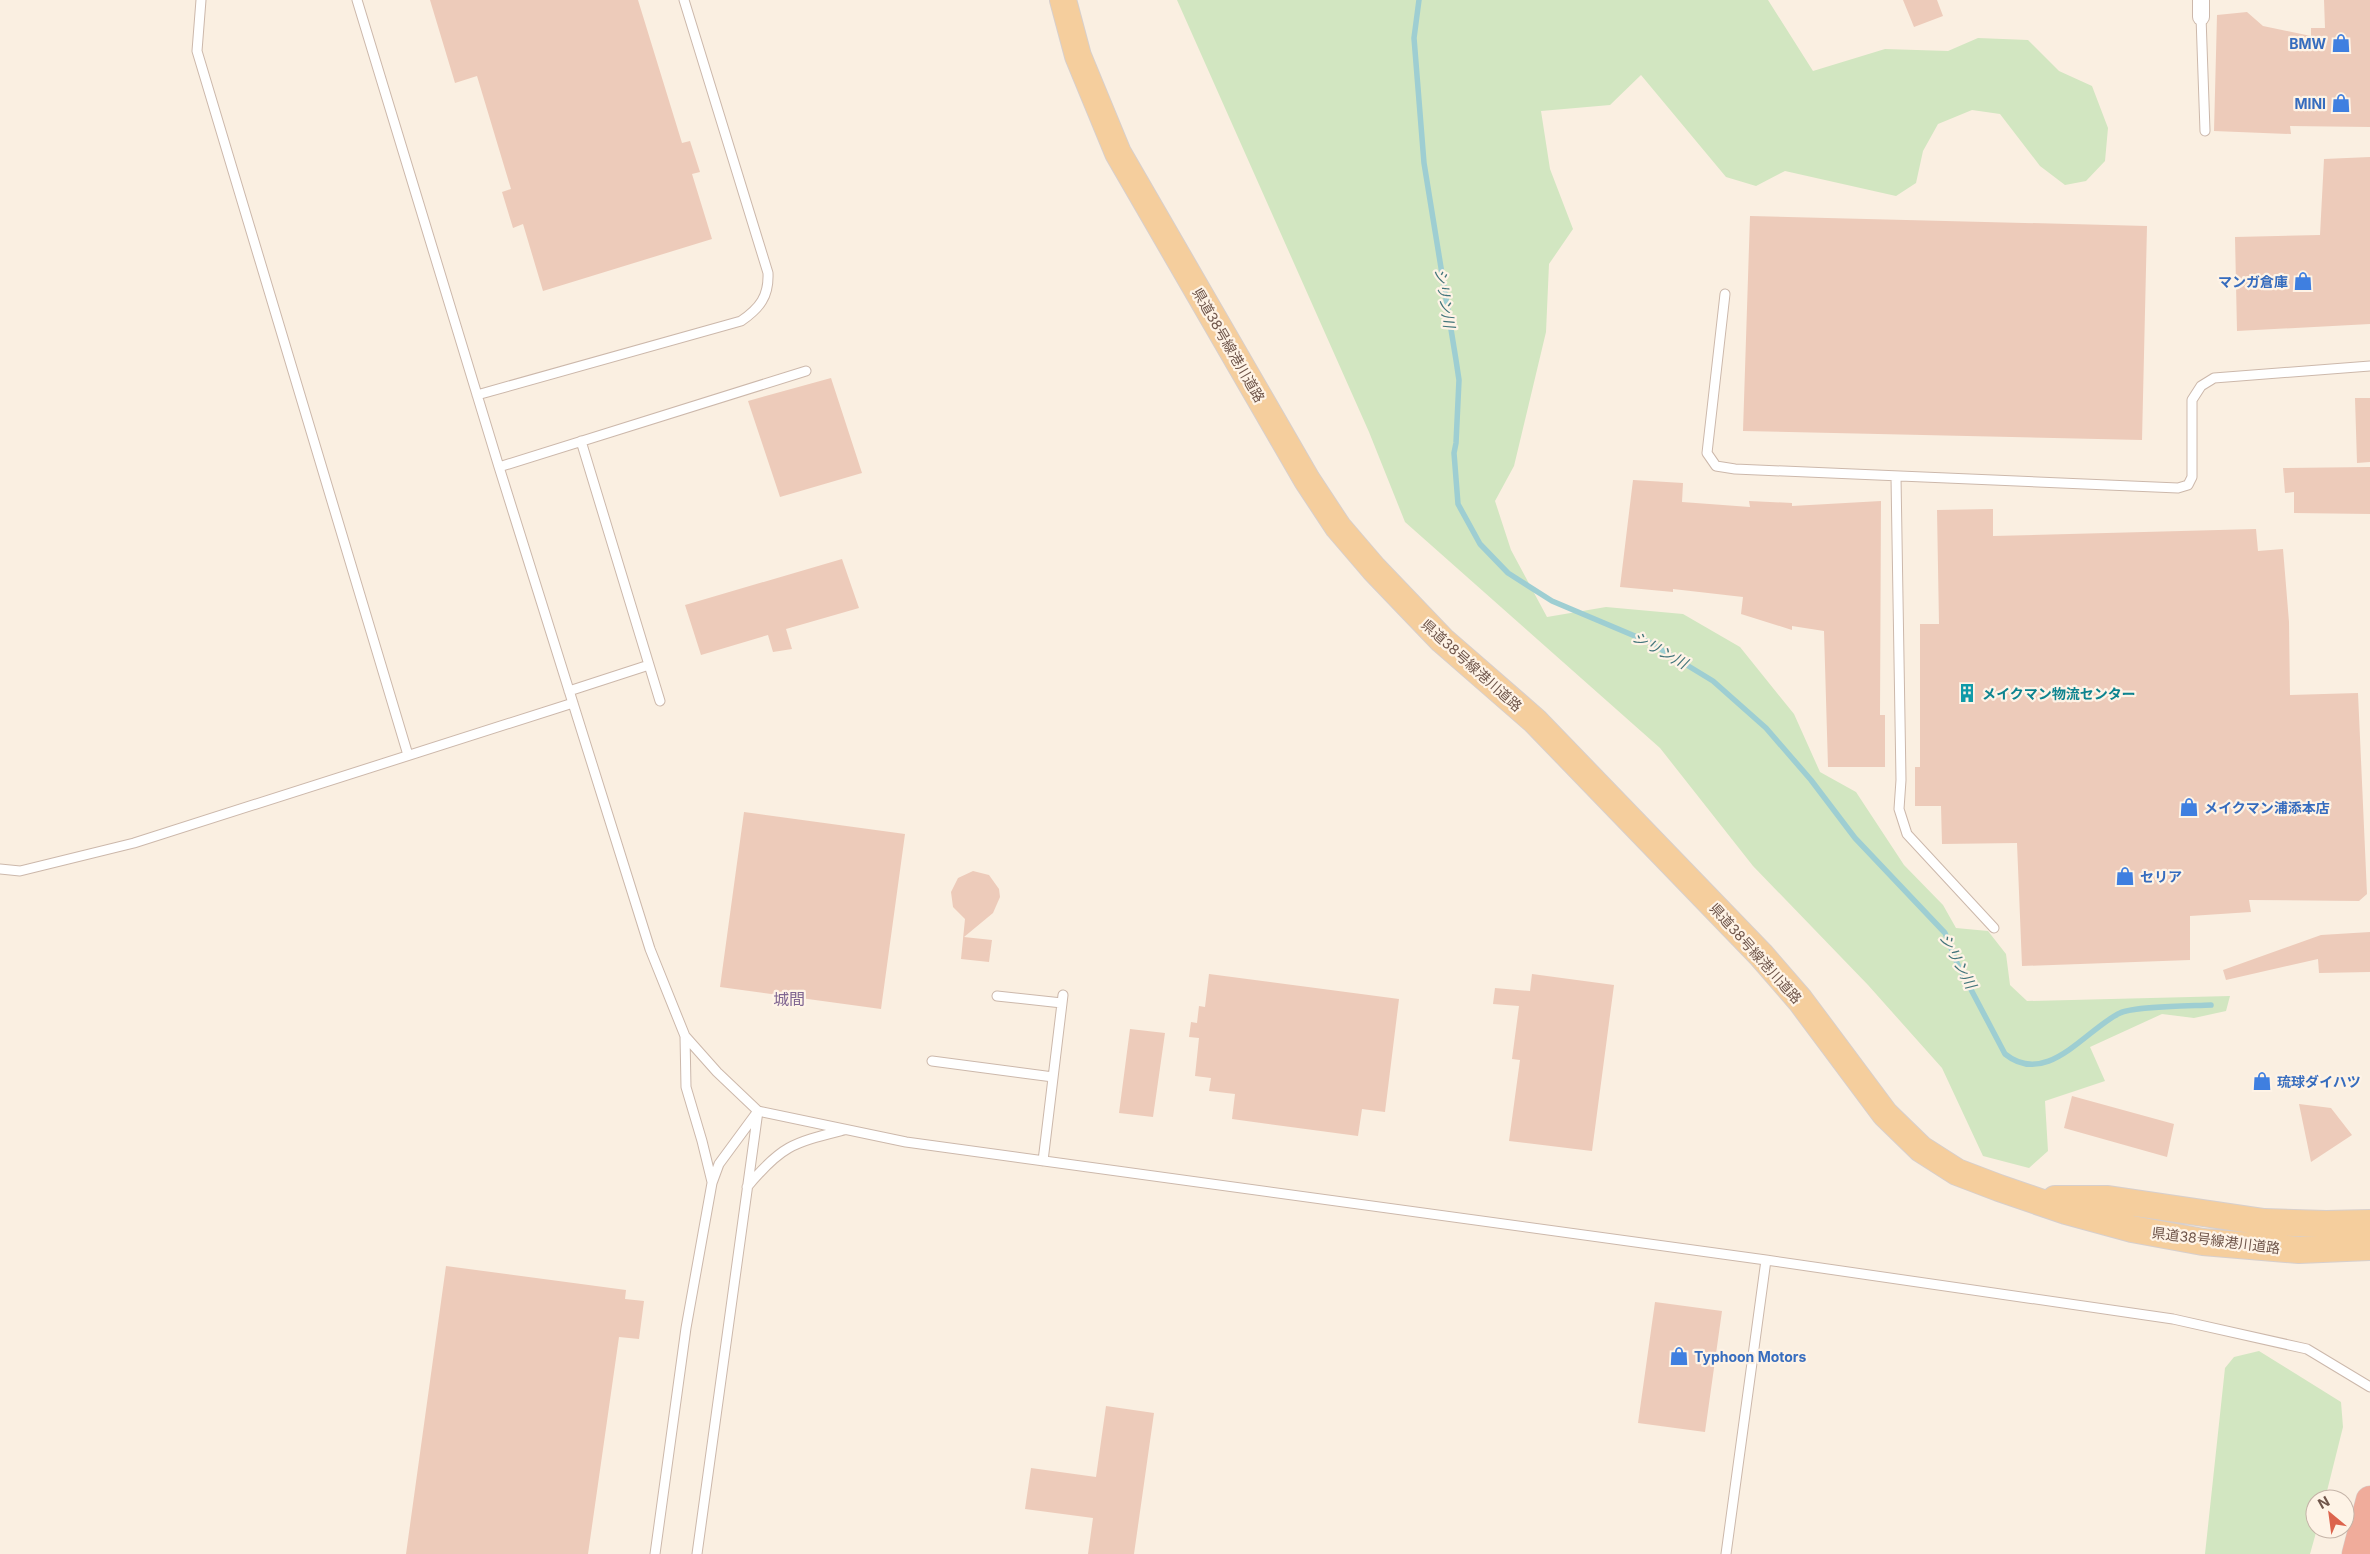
<svg xmlns="http://www.w3.org/2000/svg" width="2370" height="1554" font-family="Inter,'Noto Sans JP',sans-serif">
<style>
.green{fill:#d2e6c1}
.lines{fill:none;stroke-linecap:round;stroke-linejoin:round}
.stream{stroke:#9eced2;stroke-width:5.5}
.building{fill:#edcbba}
.lane-casing{stroke:#ccb8ab;stroke-width:11}
.street-casing{stroke:#ccb8ab;stroke-width:18}
.primary-casing{stroke:#d7cfcc;stroke-width:28}
.highway-casing{stroke:#d7cfcc;stroke-width:29}
.lane{stroke:#fff;stroke-width:9}
.street{stroke:#fff;stroke-width:16}
.primary{stroke:#f5ce9d;stroke-width:26}
.highway{stroke:#f0ac9b;stroke-width:28}
.labels{text-anchor:middle;dominant-baseline:central;stroke-width:4.5;stroke-linejoin:round;paint-order:stroke}
.shop-label{font-size:14px;font-weight:bold;fill:#366cbe;stroke:#fef3e6;text-anchor:start}
.street-label{font-size:14px;fill:#6f554a;stroke:#fef3e6}
.culture-label{font-size:14px;font-weight:bold;fill:#0d838f;stroke:#fef3e6;text-anchor:start}
.water-label{font-size:15px;font-style:italic;fill:#43757b;stroke:#fef3e6}
.quarter-label{font-size:16px;fill:#806692;stroke:#fef3e6}
</style>
<rect width="100%" height="100%" fill="#faefe1"/>
<path class="green" d="M1177,0H1768L1813,71L1885,49L1948,51L1978,38L2028,40L2059,71L2092,86L2108,128L2105,161L2086,181L2065,185L2040,166L2000,114L1972,110L1938,124L1923,151L1916,183L1896,196L1785,171L1756,186L1726,177L1641,75L1610,105L1541,111L1550,169L1573,229L1549,264L1546,332L1514,466L1495,501L1511,550L1547,617L1606,607L1683,614L1740,647L1794,714L1820,772L1856,792L1904,865L1943,905L1956,928L1988,931L2006,954L2010,985L2027,1001L2230,996L2226,1011L2194,1018L2162,1014L2090,1047L2105,1081L2045,1101L2048,1151L2029,1168L1983,1156L1942,1068L1868,985L1753,866L1660,748L1405,522L1369,432Z
M2259,1351L2341,1402L2343,1427L2325,1499H2315V1529H2317L2310,1554H2205L2225,1368L2234,1357Z"/>
<g class="lines">
<path class="stream" d="M1419,0L1414,38L1424,163L1456,360L1459,380L1456,443L1454,453L1458,504L1480,544L1508,573L1552,601L1649,642L1713,681L1766,728L1811,780L1855,838L1945,933L1957,963L2005,1054C2047,1088 2086,1029 2120,1013C2134,1006 2193,1006 2211,1005"/>
</g>
<path class="building" d="M430,0H638L682,143L690,141L700,172L692,174L712,239L543,291L523,224L513,228L502,192L511,189L477,76L455,83Z
M1903,0H1937L1943,16L1914,27Z
M2324,0H2370V127L2290,126L2291,134L2214,131L2217,15L2247,12L2263,26L2311,36V28H2325Z
M2370,157V324L2237,331L2235,237L2320,235L2324,159Z
M1750,216L2147,226L2142,440L1743,431Z
M831,378L862,473L780,497L748,401Z
M2355,398H2370V462L2357,463Z
M2370,467V514L2294,513V492L2285,493L2283,468Z
M1633,480L1683,483L1682,502L1750,507L1749,501L1792,503V506L1881,501L1880,715H1885V767H1828L1824,631L1792,626V630L1741,614L1743,597L1673,589V592L1620,587Z
M1993,509V536L2256,529L2258,551L2283,549L2289,622L2290,695L2358,693L2367,894L2359,901L2249,900L2251,912L2190,916V960L2022,966L2017,843L1942,844L1941,806H1915V767H1920V624H1939L1937,510Z
M842,559L859,608L786,629L792,649L773,652L768,635L701,655L685,605Z
M744,812L905,834L881,1009L720,987Z
M973,871L989,875L999,889L1000,897L993,913L964,937L992,940L989,962L961,959L965,919L953,907L951,892L958,878Z
M2370,932V972L2319,973L2318,959L2226,980L2223,970L2321,935Z
M1209,974L1399,999L1385,1112L1362,1109L1358,1136L1232,1119L1235,1094L1209,1091L1211,1078L1195,1076L1199,1038L1189,1037L1191,1022L1197,1023L1199,1006L1205,1007Z
M1532,974L1614,985L1592,1151L1509,1141L1520,1060L1512,1059L1519,1006L1493,1004L1495,988L1530,991Z
M1130,1029L1165,1033L1153,1117L1119,1113Z
M2072,1096L2174,1124L2167,1157L2064,1128Z
M2299,1104L2331,1108L2352,1135L2311,1162Z
M446,1266L626,1290L625,1299L644,1301L639,1339L619,1337L588,1554H406Z
M1655,1302L1722,1311L1705,1432L1638,1423Z
M1106,1406L1154,1413L1134,1554H1088L1093,1518L1025,1509L1031,1468L1096,1477Z"/>
<g class="lines">
<g class="lane-casing">
<path id="lane" d="M201,0L197,51L408,755
M357,0L499,467L650,949L685,1036L717,1072L758,1111L906,1142L1766,1260L2173,1319L2307,1349L2370,1387
M2201,17L2205,131
M1725,294L1707,453L1716,466L1735,469L2178,488L2188,485L2192,477V400L2201,386L2214,378L2370,366
M477,395L741,321C760,308 769,296 768,273L684,0
M581,441L660,701
M499,467L806,371
M1896,477L1901,780L1899,809L1907,834L1994,928
M569,691L649,665
M0,869L20,871L134,843L573,703
M997,996L1062,1003
M685,1036L686,1087L702,1141L712,1182
M932,1061L1053,1077
M1043,1161L1063,995
M747,1187C782,1145 793,1143 844,1130
M655,1554L686,1328L712,1183L719,1164L758,1111
M697,1554L758,1111
M1726,1554L1766,1260"/>
</g>
<g class="street-casing">
<path id="street" d="M2201,0V17"/>
</g>
<g class="primary-casing">
<path id="primary" d="M1063,0L1078,56L1118,153L1307,480L1338,527L1374,569L1442,640L1535,721L1761,955L1800,1000L1885,1114L1921,1149L1957,1172L1999,1188L2066,1211L2132,1229L2203,1242L2299,1250L2370,1247
M2055,1199H2108L2264,1222L2326,1224L2370,1223"/>
</g>
<g class="highway-casing">
<path id="highway" d="M2356,1554L2370,1500"/>
</g>
<use href="#lane" class="lane"/>
<use href="#street" class="street"/>
<use href="#primary" class="primary"/>
<use href="#highway" class="highway"/>
</g>
<defs>
<g id="shop-bare" transform="scale(1.5)"><path d="M-5-2.5h2.3a2.7 3.5 0 0 1 5.4 0H5L5.5 6h-11ZM-1.5-2.5h3a1.5 2.3 0 0 0-3 0Z" fill="#3f7fe0" stroke="#fef3e6" stroke-width="2.5" paint-order="stroke"/></g>
<g id="building-bare" transform="scale(1.5)"><path d="M-4-6H4V6H1V3H-1V6H-4ZM-2.5-4.3h1.7v1.8h-1.7ZM.8-4.3h1.7v1.8H.8ZM-2.5-1h1.7V.8h-1.7ZM.8-1h1.7V.8H.8Z" fill="#0f9aa8" stroke="#fef3e6" stroke-width="2.5" paint-order="stroke"/></g>
</defs>
<g fill-rule="evenodd">
<use href="#shop-bare" x="2341" y="43"/>
<use href="#shop-bare" x="2341" y="103"/>
<use href="#shop-bare" x="2303" y="281"/>
<use href="#building-bare" x="1967" y="693"/>
<use href="#shop-bare" x="2189" y="807"/>
<use href="#shop-bare" x="2125" y="876"/>
<use href="#shop-bare" x="2262" y="1081"/>
<use href="#shop-bare" x="1679" y="1356"/>
</g>
<g class="labels">
<g class="shop-label">
<text x="2326" y="43" text-anchor="end">BMW</text>
<text x="2326" y="103" text-anchor="end">MINI</text>
<text x="2288" y="281" text-anchor="end">マンガ倉庫</text>
<text x="2204" y="807">メイクマン浦添本店</text>
<text x="2140" y="876">セリア</text>
<text x="2277" y="1081">琉球ダイハツ</text>
<text x="1694" y="1356">Typhoon Motors</text>
</g>
<g class="street-label">
<text transform="translate(1229 345) rotate(60)">県道38号線港川道路</text>
<text transform="translate(1472 665) rotate(42)">県道38号線港川道路</text>
<text transform="translate(1756 953) rotate(48)">県道38号線港川道路</text>
<text transform="translate(2216 1240) rotate(7)">県道38号線港川道路</text>
</g>
<g class="culture-label">
<text x="1982" y="693">メイクマン物流センター</text>
</g>
<g class="water-label">
<text transform="translate(1445 298) rotate(81)">シリン川</text>
<text transform="translate(1660 650) rotate(29)">シリン川</text>
<text transform="translate(1958 961) rotate(62)">シリン川</text>
</g>
<g class="quarter-label">
<text x="789" y="999">城間</text>
</g>
</g>
<g transform="translate(2330 1514) rotate(331)"><circle r="24" fill="#fef3e6" stroke="#c5b4a8"/>
<path d="M0-4L9 19L0 12L-9 19Z" fill="#dc644d"/>
<text y="-8" font-size="14" font-weight="bold" text-anchor="middle" fill="#6f554a">N</text>
</g>
</svg>
